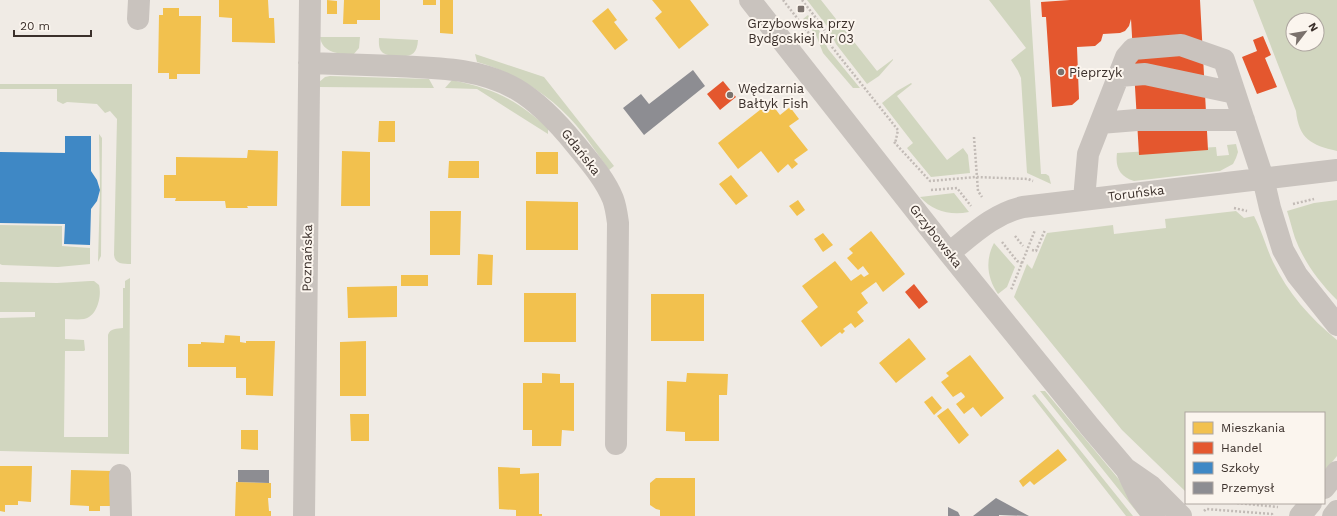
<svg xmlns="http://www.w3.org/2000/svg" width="1337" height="516" font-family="'Work Sans',sans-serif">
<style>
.green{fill:#d1d6bf;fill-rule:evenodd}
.homes{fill:#f2c14e}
.shops{fill:#e4572e}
.schools{fill:#3f88c5}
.industry{fill:#8d8d92}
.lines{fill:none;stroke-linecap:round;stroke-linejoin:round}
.path{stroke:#c2bbb6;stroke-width:2.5;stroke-dasharray:2 2;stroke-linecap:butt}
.minor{stroke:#c9c3be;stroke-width:22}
.poi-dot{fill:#7a716c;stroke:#fbf5ee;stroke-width:1.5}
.labels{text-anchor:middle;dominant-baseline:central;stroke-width:4;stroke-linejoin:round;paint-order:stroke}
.poi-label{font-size:13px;fill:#3b302b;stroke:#fbf5ee;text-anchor:start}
.street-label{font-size:13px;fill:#3b302b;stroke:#fbf5ee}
</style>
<rect width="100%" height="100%" fill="#f0ebe5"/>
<path class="green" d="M807,0H821L877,71L893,59V60L879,76L867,84L836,44L827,26Z
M989,0H1030L1041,174H1046L1049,176L1051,184L1027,173L1021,78L1018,71L1011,60L1026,48Z
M1253,0H1337V151C1311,145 1299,139 1296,111ZM1293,20H1317V44H1293Z
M808,15L819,30L828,49L860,88H853L823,53L816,35L803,19Z
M320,37H360L359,48L353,55C340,54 322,53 320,37Z
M379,38L418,40C417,55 411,57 397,56C383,55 378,53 379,38Z
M475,54L544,77L614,166L609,170C598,155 588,139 576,125C550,95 516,73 477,62Z
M330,76L429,79L434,88L319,87L318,83L325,77Z
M452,80C494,89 516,99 548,128V134L477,89L445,88Z
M911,83L912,84L897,96L947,160L963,148L968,155L970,173L931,177L907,148L913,143L882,103L897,91Z
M0,84H132L131,264C123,264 115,264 114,255L117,119L110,111L105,113L97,104L67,102L63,104L57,101V89H0Z
M99,134L102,138L101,256L98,262L100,190Z
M1236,144L1238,152L1236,158L1233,164L1220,171L1134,181C1120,176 1115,168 1117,153L1216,147L1217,156L1229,155L1227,145Z
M954,193L969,212C950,216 933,211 920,197Z
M1337,200V300C1319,282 1304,262 1295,238C1292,229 1290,220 1287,211L1314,203Z
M1236,211L1244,218L1254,216C1262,231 1266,247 1273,262C1288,293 1310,318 1337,340V456L1324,472V413H1186V492L1122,430L1014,297L1027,264L1032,269L1047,233L1113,225L1114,234L1166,228L1165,219Z
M0,225L62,226V246L90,248V264L58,267L2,265L0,264Z
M994,243L1015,267L1007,287L998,294C987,278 985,260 994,243Z
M130,278L129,454L0,451V318L35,317V312H0V282L57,283L90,281H94L99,285C102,296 97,317 84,319C78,320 71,319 65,319V339L84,340L85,350L84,351H65L64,437H108V335C110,328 117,329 123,328V288H125V281Z
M1040,391H1045L1117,477L1146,516H1140Z
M1035,394L1133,516H1126L1032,396Z"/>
<path class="homes" d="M219,0H268L269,18H274L275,43L232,42V18L219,17Z
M327,0L337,1V14H327Z
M344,0H380V20H357V24H343Z
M423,0H436V5H423Z
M440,0H453V34L440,33Z
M652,0H690L709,25L679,49L655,18L662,12Z
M163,8H179V16H201L200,74H177V79H169V73H158L159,15H163Z
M608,8L617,20L614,22L628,40L615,50L592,21Z
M770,102L780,115L790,107L799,119L789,126L808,150L794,160L798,164L792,169L788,164L778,173L761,151L738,169L718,143Z
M379,121H395V142H378Z
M248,150L278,151L277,206H247L248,208H226L225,201H175L176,198H164V175H176V157L247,158Z
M342,151L370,152V206H341Z
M536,152H558V174H536Z
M449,161H479V178H448Z
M731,175L748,196L736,205L719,184Z
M798,200L805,210L797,216L789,206Z
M526,201L578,202V250H526Z
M430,211H461L460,255H430Z
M871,231L905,274L883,292L876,282L861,293L868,303L857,312L864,321L855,328L851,323L843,329L845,331L842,334L840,332L821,347L801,321L818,307L802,286L835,261L851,281L861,274L864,277L869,274L863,266L858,270L847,258L853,253L849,249Z
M823,233L833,245L823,252L814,239Z
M478,254L493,255L492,285H477Z
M401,275H428V286H401Z
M397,286V317L348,318L347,287Z
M524,293H576V342H524Z
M651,294H704V341H651Z
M225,335L240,336V342L246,343V341H275L273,396L246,395V378H236V367H188V344H201V342L224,343Z
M909,338L926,359L896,383L879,363Z
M366,341V396H340V342Z
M970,355L1004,398L981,417L973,407L964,414L956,404L965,397L964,395L961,392L953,397L941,382L949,376L946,373Z
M542,373L560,374V383H574V431L562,430L561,446H532V430H523V383H542Z
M687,373L728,374L727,395H719V441H685V432L666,431L667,381L686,382Z
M932,396L942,408L934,415L924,402Z
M948,408L969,435L959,444L937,416Z
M350,414H369V441H351Z
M241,430H258V450L241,449Z
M1058,449L1067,460L1034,485L1030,481L1023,487L1019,481Z
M0,466H32L31,502L18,501V505H5V512L0,511Z
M498,467L520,468V474L539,473V514H542V516H516V510L499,509Z
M71,470L113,471L112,506H100V511H89V506L70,505Z
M656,478H695V516H660V510L656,509L650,505V483Z
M236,482L271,483V498H268L269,511H271V516H235Z"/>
<path class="shops" d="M1070,0H1200L1208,150L1139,155L1131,19L1129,26L1125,31L1120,33L1103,34L1101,41L1095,46L1077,47L1079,99L1072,105L1052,107L1046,17H1042L1041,2Z
M1263,36L1271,55L1265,58L1277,87L1257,94L1242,57L1257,51L1253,40Z
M723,81L736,97L720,110L707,94Z
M914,284L928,302L919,309L905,292Z"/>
<path class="schools" d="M65,136H91V171L97,180L100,190L97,201L91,209L90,245L64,244L65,224L0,223V152L65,153Z"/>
<path class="industry" d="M693,70L705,86L644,135L623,108L641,94L649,104Z
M238,470H269V483L238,482Z
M996,498L1029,516L999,515V516H973Z
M948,507L958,512L960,516H948Z"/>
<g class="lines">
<path class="path" d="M783,0L815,41
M802,0L823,27L832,47L898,130L895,144
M974,137L978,191L982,197
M894,142L930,181L976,177L1028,179L1033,181
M931,190L957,188L971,206
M1293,204L1314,199
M1234,208L1247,211
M1015,236L1023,246
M1002,242L1017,261L1022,263L1011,290
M1032,250L1036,251L1045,230H1046
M1022,263L1035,230
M1237,503L1278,507
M1204,511L1206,509L1272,514L1273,516"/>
<path class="minor" d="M750,0L949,253L1090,427L1125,468L1151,486L1181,516
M138,19L139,0
M309,63C338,64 367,65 396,66C438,68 479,68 516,89C540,103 559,124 576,145C589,161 605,179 613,199C616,207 617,216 618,223L616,444
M1119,76L1145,74L1235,93
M1100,123L1137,120H1244
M1084,199L1088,154L1126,57L1133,49L1181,45L1224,60L1263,178L1270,208L1283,250L1297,275L1337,325
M949,253C973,234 993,214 1023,207L1337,170
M1126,469L1139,496L1154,516
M120,475L121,516
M1324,488L1337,472
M304,516L310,0
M1300,516L1311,503
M1333,516L1337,511"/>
</g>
<g class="poi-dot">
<rect x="797" y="5" width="8" height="8" rx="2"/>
<circle cx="1061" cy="72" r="4"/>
<circle cx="730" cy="95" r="4"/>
</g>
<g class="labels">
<g class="poi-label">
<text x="801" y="23" text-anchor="middle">Grzybowska przy<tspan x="801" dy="15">Bydgoskiej Nr 03</tspan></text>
<text x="1069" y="72">Pieprzyk</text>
<text x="738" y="88">Wędzarnia<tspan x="738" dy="15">Bałtyk Fish</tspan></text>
</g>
<g class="street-label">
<text transform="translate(581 152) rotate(52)">Gdańska</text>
<text transform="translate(1136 193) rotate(-7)">Toruńska</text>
<text transform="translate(936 236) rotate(52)">Grzybowska</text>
<text transform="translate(307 258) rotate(-89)">Poznańska</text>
</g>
</g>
<rect x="1185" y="412" width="140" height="92" fill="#fbf5ee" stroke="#aea6a0"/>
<rect x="1193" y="422" width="20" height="12" fill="#f2c14e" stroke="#aea6a0"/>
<text x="1221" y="432" font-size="12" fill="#3b302b">Mieszkania</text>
<rect x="1193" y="442" width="20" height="12" fill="#e4572e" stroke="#aea6a0"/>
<text x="1221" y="452" font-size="12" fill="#3b302b">Handel</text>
<rect x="1193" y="462" width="20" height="12" fill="#3f88c5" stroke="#aea6a0"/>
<text x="1221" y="472" font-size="12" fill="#3b302b">Szkoły</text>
<rect x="1193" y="482" width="20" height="12" fill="#8d8d92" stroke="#aea6a0"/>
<text x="1221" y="492" font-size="12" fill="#3b302b">Przemysł</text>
<g transform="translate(1305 32) rotate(59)"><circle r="19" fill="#fbf5ee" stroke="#aea6a0"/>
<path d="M0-3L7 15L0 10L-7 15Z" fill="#7a716c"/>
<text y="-6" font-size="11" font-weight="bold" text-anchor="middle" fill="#3b302b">N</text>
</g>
<path d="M14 30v6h77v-6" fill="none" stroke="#3b302b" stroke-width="2"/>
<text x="20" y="30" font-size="12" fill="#3b302b" stroke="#fbf5ee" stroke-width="3" paint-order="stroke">20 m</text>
</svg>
